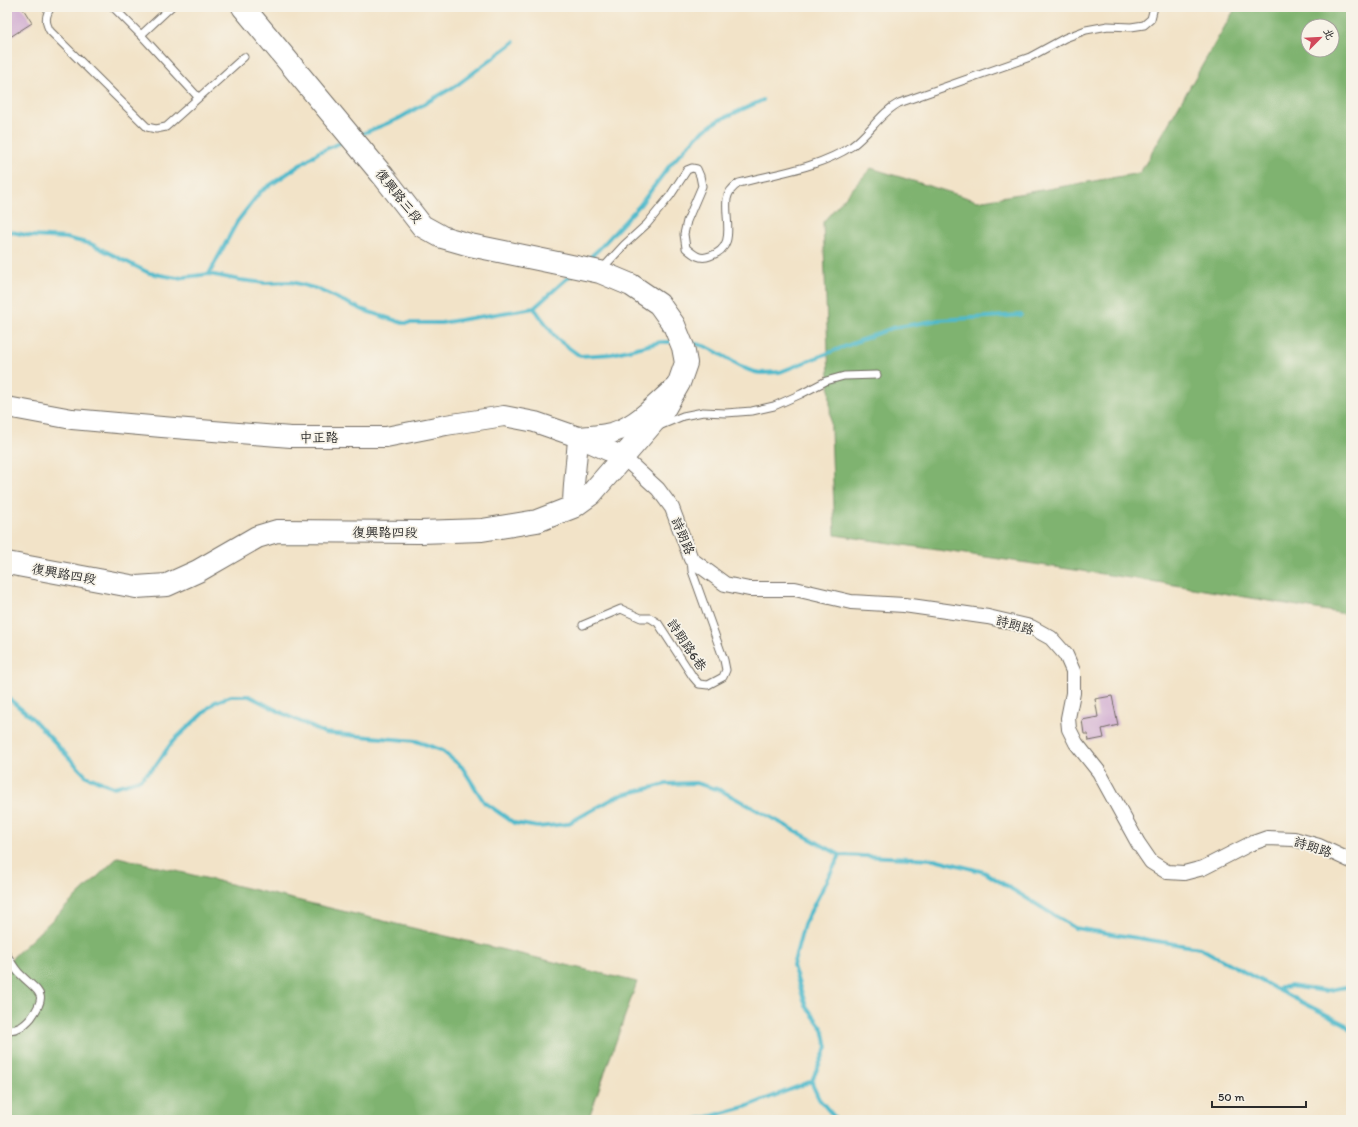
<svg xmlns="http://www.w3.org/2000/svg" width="1358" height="1127" font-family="Itim,'LXGW WenKai TC',sans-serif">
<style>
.forest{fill:#7fb36f;stroke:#556f4d;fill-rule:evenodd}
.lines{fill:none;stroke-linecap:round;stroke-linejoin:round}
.stream{stroke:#4eb9cb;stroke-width:4}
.building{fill:#cfa9d0}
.lane-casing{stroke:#716b62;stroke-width:9}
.street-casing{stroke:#716b62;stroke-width:16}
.secondary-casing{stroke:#716b62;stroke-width:22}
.primary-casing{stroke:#716b62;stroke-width:24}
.lane{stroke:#fff;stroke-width:7}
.street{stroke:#fff;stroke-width:14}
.secondary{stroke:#fff;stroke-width:20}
.primary{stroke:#fff;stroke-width:22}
.labels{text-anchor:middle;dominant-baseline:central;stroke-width:3.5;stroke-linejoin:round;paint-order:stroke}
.street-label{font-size:13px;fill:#2b2b2b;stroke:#f7f3e8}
</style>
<rect width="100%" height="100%" fill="#f7f3e8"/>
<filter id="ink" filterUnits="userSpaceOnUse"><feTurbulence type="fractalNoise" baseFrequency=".025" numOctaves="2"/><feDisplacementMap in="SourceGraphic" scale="8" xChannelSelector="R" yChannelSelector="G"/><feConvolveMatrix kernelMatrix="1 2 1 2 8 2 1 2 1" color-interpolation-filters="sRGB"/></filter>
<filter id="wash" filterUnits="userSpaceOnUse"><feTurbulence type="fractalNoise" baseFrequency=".012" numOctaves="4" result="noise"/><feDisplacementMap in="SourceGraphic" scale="16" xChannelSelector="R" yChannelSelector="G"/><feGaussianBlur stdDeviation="0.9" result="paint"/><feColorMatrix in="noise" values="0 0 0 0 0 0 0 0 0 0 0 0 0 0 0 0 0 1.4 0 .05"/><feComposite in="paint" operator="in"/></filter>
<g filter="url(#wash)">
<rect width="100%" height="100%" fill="#f2e3c8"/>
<path class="forest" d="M1236,7H1351V615L1157,582L835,535L823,222L871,168L978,201L1140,173ZM1308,26H1332V50H1308Z
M118,857L637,982L588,1120H7V963Z"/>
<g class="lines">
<path class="stream" d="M359,135L398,119L457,85L514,42
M7,231L31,236L66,238L91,244L149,273L177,278L209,274L240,280L265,283L292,282L317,289L363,310L403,323H441L534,308L557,339L580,356L612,354L661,342H674
M586,261L599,249L640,205L670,165L698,135L717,121L763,100
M209,274L237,222L260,192L319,152L345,141
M534,308L572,274
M689,343C716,344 735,370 761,373C767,373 774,372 780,372L892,328L939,320L1021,315
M7,697L33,719L86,776L114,787L139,780L155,766L173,741L215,702L231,696H249L288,716L325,733L416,741L441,750L462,767L484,802L514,823L538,827L567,824L618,796L666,784L696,783L720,790L840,855L934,859L984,872L1075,928L1200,948L1276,989L1345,1024L1351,1031
M1277,989L1290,986L1325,991L1351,986
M7,1117L8,1120
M692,1120L712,1116L748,1106L812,1081
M837,1120L819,1099L813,1086L812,1081L814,1076L827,1047L823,1029L806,1006L793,966L804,924L840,855"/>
</g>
<g id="blocks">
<path class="building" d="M7,7H22L32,23L7,39Z
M1112,696L1118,725L1102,729L1104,738L1089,741L1088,734H1084L1082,720L1098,717L1095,699Z"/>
</g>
</g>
<g filter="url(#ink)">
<use href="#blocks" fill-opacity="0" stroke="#716b62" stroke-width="1"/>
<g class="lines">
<g class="lane-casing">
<path id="lane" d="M51,7C45,16 45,22 50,31L147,127L156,129L166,127L244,57
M113,7L141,35L171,7
M141,35L198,97
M602,269L624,245L647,224L670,196L687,170L692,168L697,169L700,176L702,186L687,221L684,234L686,248C694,255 700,260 710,256C738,247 724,220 727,199C728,192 733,187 739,183C778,173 818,168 852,146C869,134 881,112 899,103L1030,57L1065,38L1086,30L1108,26L1131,27L1144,25L1151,19L1154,7
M659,426L683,416L703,412L726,413L752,411L774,406L801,394L826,381L844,376L877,375
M583,625L621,609L641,618H650L658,623L693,677L699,684L708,685L723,677L726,670L724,660L692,571L691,559
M7,955C11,962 15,970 21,975C39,993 49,993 31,1018C24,1026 18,1030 7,1030"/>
</g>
<g class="street-casing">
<path id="street" d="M623,457L658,489L672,508L691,559L725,584L749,589H795L851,602L904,605L988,617L1031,627L1051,638L1066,655L1073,671V693L1068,718L1069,729L1076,743L1099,772L1138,843L1151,862L1167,872L1184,873L1203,868L1250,844L1267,838L1294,839L1319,846L1351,861"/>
</g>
<g class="secondary-casing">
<path id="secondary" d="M7,407L72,419L162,427L291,437H386L446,425L504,416L535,422L578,437L623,457
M573,507C573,483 577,460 578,437C587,436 597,436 606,434C633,430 654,405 674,388"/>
</g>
<g class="primary-casing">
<path id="primary" d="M7,563L136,587L167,585L198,571L257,537L277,531L420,532L482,530L537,521L573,507L591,494L663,411L679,383L686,363L683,347L674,325L659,304L631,285L600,272L470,245L442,237L422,226L384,177L243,7"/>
</g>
<use href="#lane" class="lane"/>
<use href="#street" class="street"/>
<use href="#secondary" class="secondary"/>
<use href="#primary" class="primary"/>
</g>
</g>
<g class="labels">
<g class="street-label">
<text transform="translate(399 196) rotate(51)">復興路三段</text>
<text x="319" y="437">中正路</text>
<text x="385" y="532">復興路四段</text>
<text transform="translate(683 536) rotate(67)">詩朗路</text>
<text transform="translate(64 574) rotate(10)">復興路四段</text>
<text transform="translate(1015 625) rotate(16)">詩朗路</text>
<text transform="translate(687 645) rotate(56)">詩朗路6巷</text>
<text transform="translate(1313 847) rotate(18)">詩朗路</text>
</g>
</g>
<rect width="1358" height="1127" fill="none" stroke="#f7f3e8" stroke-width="24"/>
<g transform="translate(1320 38) rotate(66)"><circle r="19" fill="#f7f3e8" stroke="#a5a39c"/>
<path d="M0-3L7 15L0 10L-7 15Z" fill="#d1495b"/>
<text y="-6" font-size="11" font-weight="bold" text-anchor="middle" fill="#2b2b2b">北</text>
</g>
<path d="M1212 1101v6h94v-6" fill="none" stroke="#2b2b2b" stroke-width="2"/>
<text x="1218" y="1101" font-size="12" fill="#2b2b2b" stroke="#f7f3e8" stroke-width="3" paint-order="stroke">50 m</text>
</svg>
